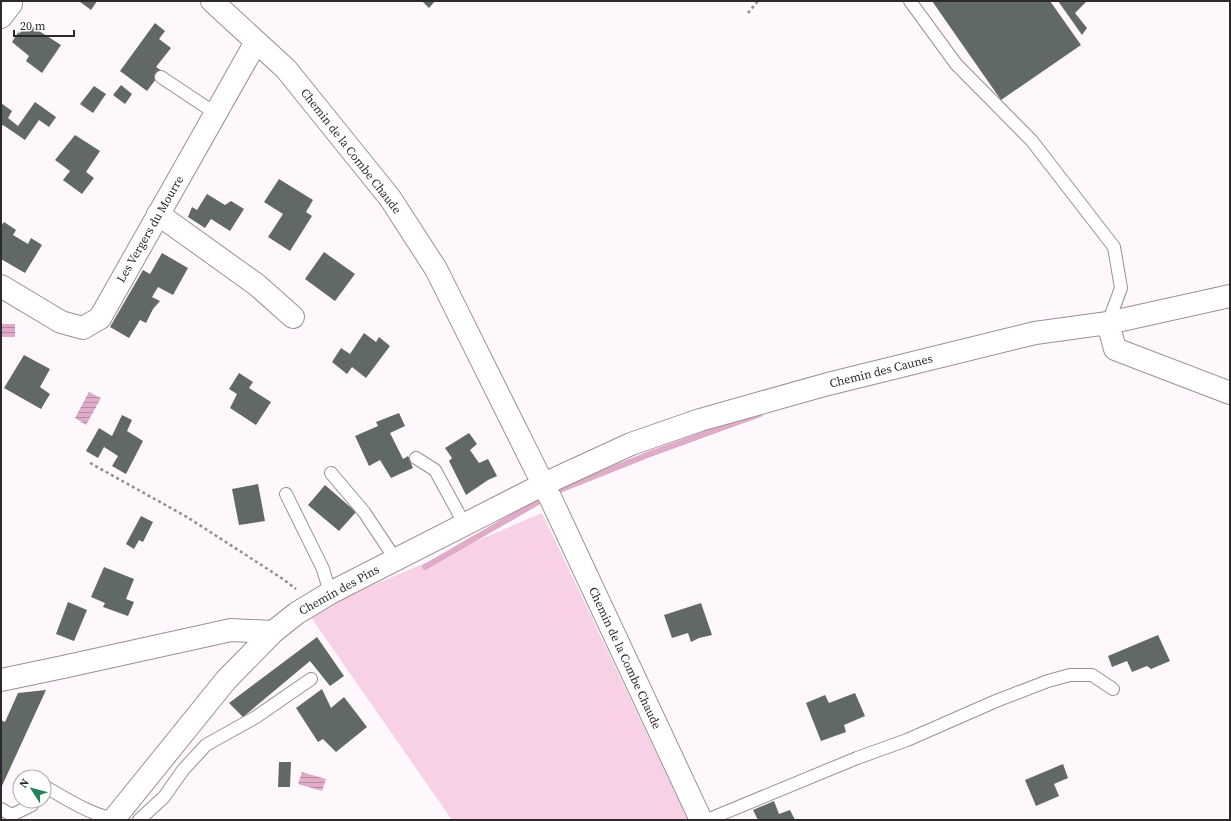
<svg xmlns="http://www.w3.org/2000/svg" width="1231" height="821" font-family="'Source Serif 4',serif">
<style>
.grass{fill:#f8d1e6}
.water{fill:url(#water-rules)}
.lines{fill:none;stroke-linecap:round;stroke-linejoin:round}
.stream{stroke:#dfabc8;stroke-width:6}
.building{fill:#606964}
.service-casing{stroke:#9a9095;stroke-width:14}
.minor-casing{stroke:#9a9095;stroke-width:24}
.path{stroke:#928d90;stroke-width:2.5;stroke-dasharray:3 3;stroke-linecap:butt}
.service{stroke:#fff;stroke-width:12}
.minor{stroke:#fff;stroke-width:22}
.labels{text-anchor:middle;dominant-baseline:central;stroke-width:4;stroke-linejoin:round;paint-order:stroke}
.street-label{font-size:12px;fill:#2d292c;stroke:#fff}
</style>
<defs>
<pattern id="water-rules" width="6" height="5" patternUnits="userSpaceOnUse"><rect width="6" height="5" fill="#dfabc8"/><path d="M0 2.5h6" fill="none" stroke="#b58ba3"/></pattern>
</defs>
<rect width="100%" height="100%" fill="#fef7fb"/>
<path class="grass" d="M542,513L688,820H452L308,613Z"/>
<path class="water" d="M1,324H15V337H1Z
M89,392L101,398L86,425L75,418Z
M302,772L326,779L322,791L298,784Z"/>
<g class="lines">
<path class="stream" d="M425,567L557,491L650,454L760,414"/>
</g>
<path class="building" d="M79,1H97L91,10Z
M422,1H435L429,8Z
M932,1H1050L1081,45L1001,100Z
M1058,1H1087L1075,13L1087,28L1082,35Z
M25,22L61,45L42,73L26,61L29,56L12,42Z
M155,23L165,31L159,39L171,48L156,67L162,71L147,91L120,71Z
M121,85L132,94L125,104L113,95Z
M94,86L106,94L93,113L80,104Z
M35,102L56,117L49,127L39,120L25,140L3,125L1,127V103L12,111L8,118L18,126Z
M75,135L100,151L86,172L94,178L82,194L63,180L70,171L55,160Z
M279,179L313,200L306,212L312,216L290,251L268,237L283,214L264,202Z
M207,194L225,205L231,201L244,209L230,231L211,219L205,228L188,217L192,207L197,210Z
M4,222L16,230L13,235L28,244L31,238L42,245L25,273L1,259V226Z
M324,252L355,274L335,301L305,279Z
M162,253L188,268L173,295L158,287L152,297L160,301L153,309L146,323L140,320L129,338L110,327L143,270L150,274Z
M364,333L376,342L379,337L390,346L366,378L352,367L347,374L332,362L341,348L350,354Z
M24,355L50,369L40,387L50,394L41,409L4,388Z
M239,373L253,382L249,388L271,402L256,425L230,408L237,394L229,389Z
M399,413L405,426L390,433L403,459L408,456L413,468L391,478L380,460L369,466L355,436L378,426L376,422Z
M122,415L132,420L127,431L143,441L126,474L112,466L118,456L104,447L98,458L86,451L99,428L112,436Z
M469,433L477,444L470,450L479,463L488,459L497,476L488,480L466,495L449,461L452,458L445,448Z
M258,484L265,521L239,525L232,489Z
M325,485L356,512L339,531L308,505Z
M141,516L153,522L143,542L139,540L134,549L126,544Z
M104,567L134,579L126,599L134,602L128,616L103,607L105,603L91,597Z
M68,602L87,610L74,641L56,634Z
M701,603L712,635L699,638L691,642L688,633L672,638L664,615Z
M1158,635L1170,661L1151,669L1147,666L1132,672L1127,661L1112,667L1108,656Z
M317,637L344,676L330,686L310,661L243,717L229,703Z
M322,689L331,708L344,697L367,727L336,752L323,739L318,742L296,708Z
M46,690L1,788V720L5,722L18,693Z
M855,693L865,716L844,725L846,732L821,741L806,703L825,695L829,703Z
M279,762H291L290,787H278Z
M1063,764L1068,778L1054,784L1059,796L1036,806L1025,780Z
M774,801L779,814L790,810L795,820H758L753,810Z"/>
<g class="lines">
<g class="service-casing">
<path id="service" d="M910,1L956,64L1032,141L1114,247L1121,288L1108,323
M161,77L215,113
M416,458L435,470L465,525
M331,473L364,512L396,560
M286,494L323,569L330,593
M44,786C65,798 95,818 119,819
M1,809L12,815L32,805L34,801
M139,820L164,797L183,770L206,745L256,717L311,679
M707,820L857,758L907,740L996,701L1048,681L1070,675H1092L1113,689"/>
</g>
<g class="minor-casing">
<path id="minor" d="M212,1L286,69L390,198L436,269L548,494
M1,17L11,4V1
M158,214L257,285L293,317
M1,286L61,322L83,328L100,318L256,42
M1108,323L1115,349L1230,393
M550,497L701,820
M1,680L63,667L231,630L273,632
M113,820L226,680L273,632L297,613L330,593L544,484L631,444L700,420L828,384L1035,333L1108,323L1230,296"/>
</g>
<path class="path" d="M748,13L758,1
M90,463L187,517L283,579L296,589"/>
<use href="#service" class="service"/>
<use href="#minor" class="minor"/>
</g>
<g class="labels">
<g class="street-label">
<text transform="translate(351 151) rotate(52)">Chemin de la Combe Chaude</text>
<text transform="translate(150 229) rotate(-60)">Les Vergers du Mourre</text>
<text transform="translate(881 371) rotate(-14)">Chemin des Caunes</text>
<text transform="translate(339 590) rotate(-29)">Chemin des Pins</text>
<text transform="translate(625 658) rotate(65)">Chemin de la Combe Chaude</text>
</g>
</g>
<rect width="1231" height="821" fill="none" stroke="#2d292c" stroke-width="4"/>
<g transform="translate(32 789) rotate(306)"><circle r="19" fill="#ffffff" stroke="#aba9ab"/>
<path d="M0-3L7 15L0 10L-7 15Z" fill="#23835b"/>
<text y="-6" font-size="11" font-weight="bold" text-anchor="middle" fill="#2d292c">N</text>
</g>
<path d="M14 30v6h60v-6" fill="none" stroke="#2d292c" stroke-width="2"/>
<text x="20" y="30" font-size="12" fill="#2d292c" stroke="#ffffff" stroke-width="3" paint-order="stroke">20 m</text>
</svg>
